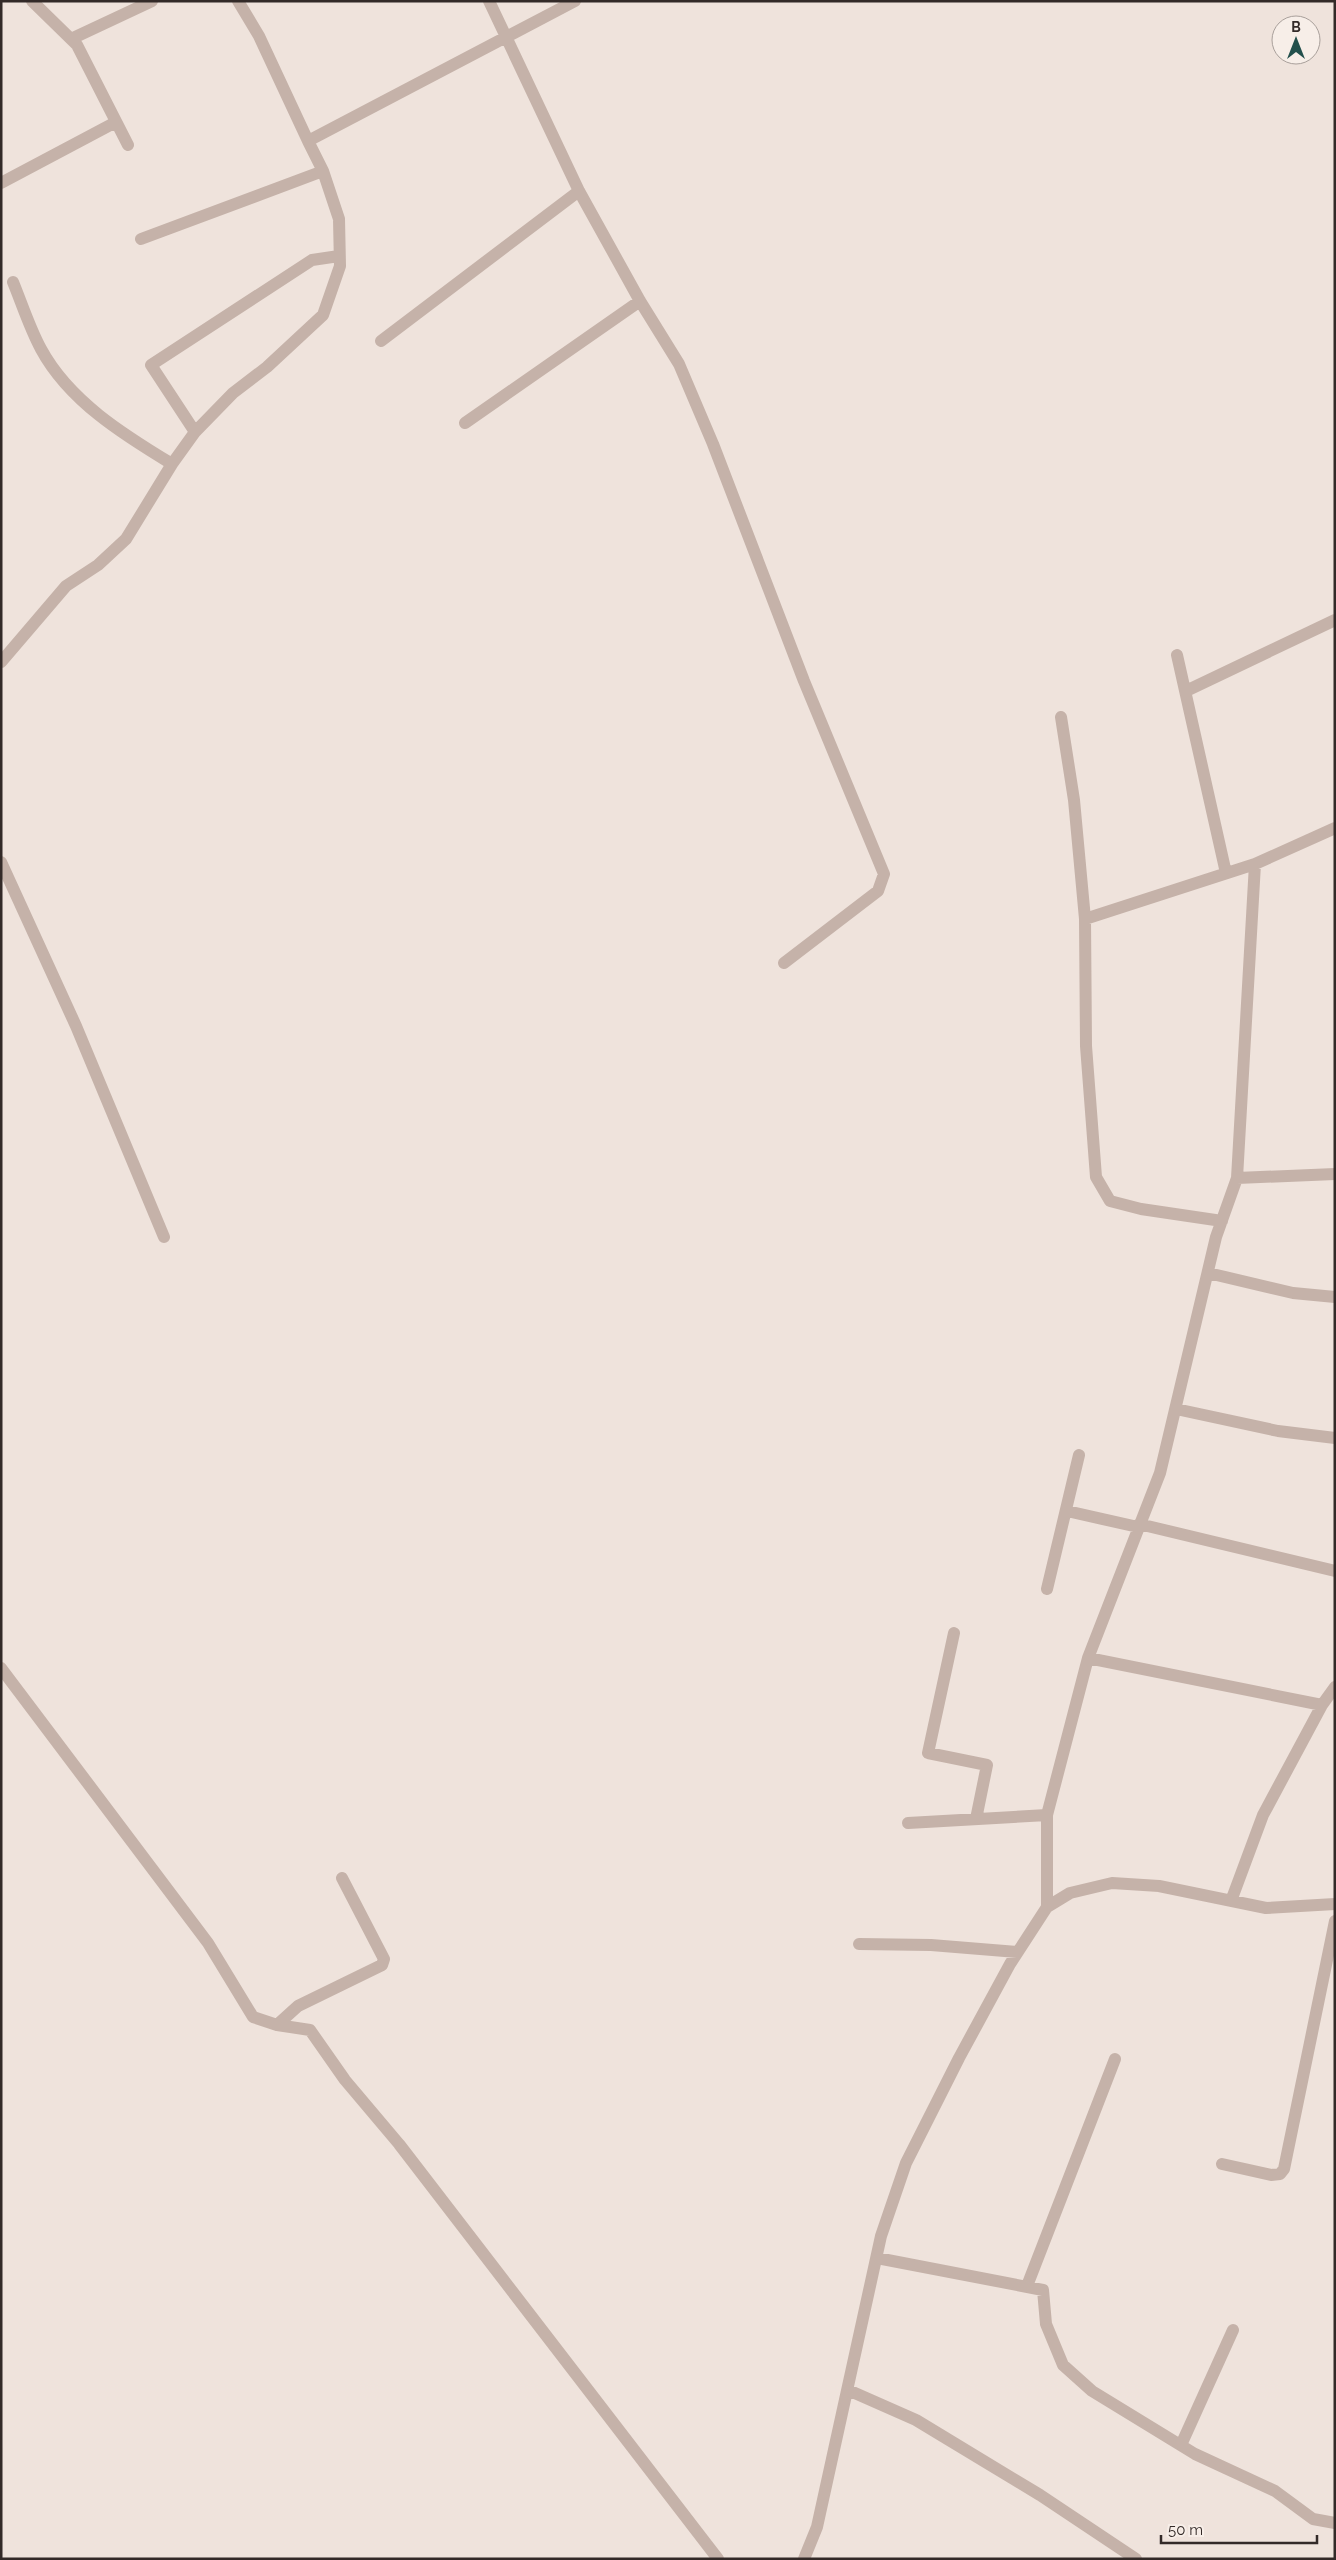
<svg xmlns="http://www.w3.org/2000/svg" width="1336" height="2560" font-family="Raleway,sans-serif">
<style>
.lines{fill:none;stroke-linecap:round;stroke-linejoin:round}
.street{stroke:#c5b2a9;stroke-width:12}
</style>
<rect width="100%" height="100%" fill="#efe3dc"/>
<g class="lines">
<path class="street" d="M32,1L77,45L128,145
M238,1L259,36L308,141
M489,1L579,191L640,301L679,364L713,444L804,681L884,874L878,891L784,963
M71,39L152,1
M1,183L116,122
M141,239L323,171
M13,282C22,304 30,329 41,349C69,401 124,435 172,464
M381,341L579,191
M465,423L640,301
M195,432L151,365L312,260L339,256
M1177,655L1226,873
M1,662L66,586L98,565L126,539L172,464L195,432L233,393L267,367L323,315L340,266L339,219L323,171L308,141L575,1
M1186,691L1335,620
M1061,717L1074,800L1085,919L1086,1046L1096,1177L1110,1201L1141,1209L1222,1221
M1,862L76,1026L164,1237
M1085,919L1255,864L1335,828
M1237,1178L1335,1174
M1208,1273L1293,1293L1335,1297
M1176,1409L1278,1431L1335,1438
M1067,1511L1138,1527
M1139,1524L1335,1571
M1047,1589L1079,1455
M954,1633L928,1753L987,1765L976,1819
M1088,1658L1322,1705
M1,1668L208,1943L253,2017L277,2025L310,2030L345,2080L399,2144L718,2559
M908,1823L1047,1815
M1231,1901L1263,1815L1322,1705L1335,1687
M1047,1907V1815L1088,1658L1160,1473L1216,1237L1237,1178L1255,864
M859,1944L931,1945L1017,1952
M277,2025L298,2006L382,1965L384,1959L342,1878
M1222,2164L1271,2175L1280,2174L1284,2169L1335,1921
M877,2258L1043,2290L1046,2324L1063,2365L1092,2391L1195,2454L1275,2491L1313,2519L1335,2523
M1027,2286L1115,2059
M848,2390L916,2420L1040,2495L1136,2559
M1181,2445L1233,2330
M804,2559L817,2527L881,2236L906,2163L959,2058L1010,1964L1047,1907L1070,1893L1112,1883L1159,1886L1266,1908L1335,1904"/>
</g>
<rect width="1336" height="2560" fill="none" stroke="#332a28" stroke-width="5"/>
<g transform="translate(1296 40)"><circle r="24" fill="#f7eee8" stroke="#a9a09b"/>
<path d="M0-4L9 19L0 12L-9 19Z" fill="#23504c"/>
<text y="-8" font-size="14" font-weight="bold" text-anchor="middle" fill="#332a28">B</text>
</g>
<path d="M1161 2535v8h156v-8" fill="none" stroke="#332a28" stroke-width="2.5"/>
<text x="1168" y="2535" font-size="15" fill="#332a28" stroke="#f7eee8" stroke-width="4" paint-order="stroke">50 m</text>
</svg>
